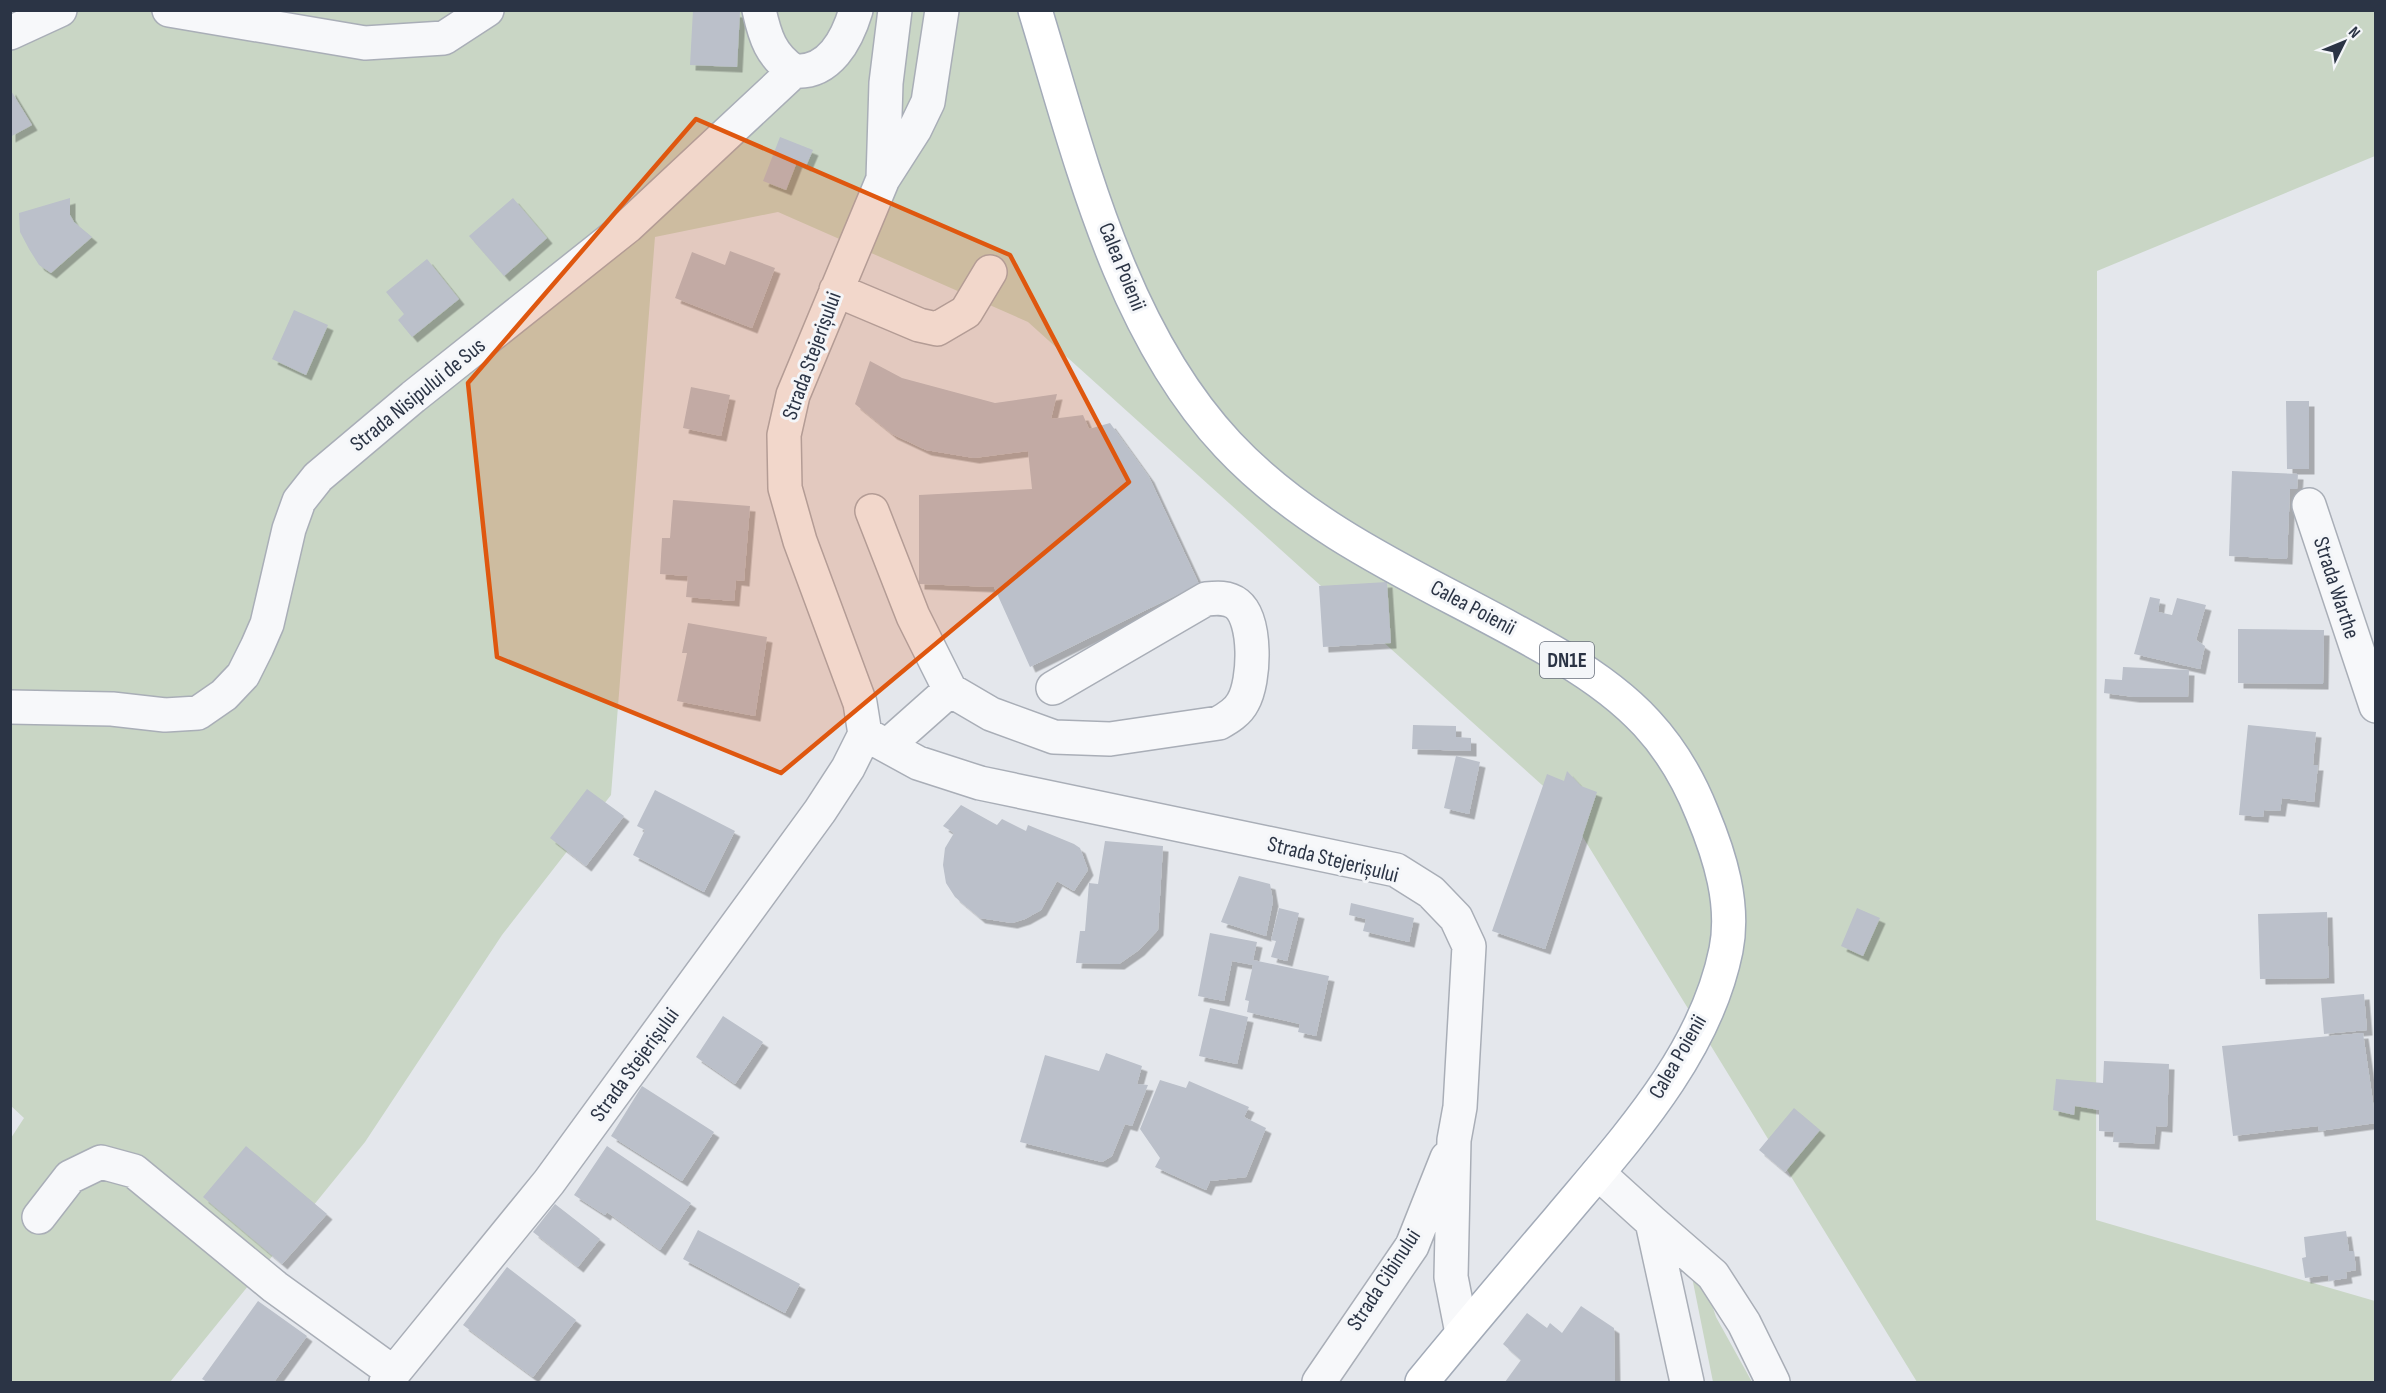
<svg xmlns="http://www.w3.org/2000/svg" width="2386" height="1393" font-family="'Sofia Sans Condensed',sans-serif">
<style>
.green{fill:#c9d6c5}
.building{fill:#bbc0ca;filter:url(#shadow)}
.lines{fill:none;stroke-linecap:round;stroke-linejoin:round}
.minor-casing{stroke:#a9aeb7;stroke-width:36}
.major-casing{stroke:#a3abb8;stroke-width:36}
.minor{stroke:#f7f8fa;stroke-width:33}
.major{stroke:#fff;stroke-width:33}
.marked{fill:#df570f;fill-opacity:0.2;stroke:#df570f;stroke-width:4.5;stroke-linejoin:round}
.labels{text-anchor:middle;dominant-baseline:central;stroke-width:6;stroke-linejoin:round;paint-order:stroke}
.shield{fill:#f4f6f9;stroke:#676e7b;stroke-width:1.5}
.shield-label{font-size:21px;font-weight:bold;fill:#2b3445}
.street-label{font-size:22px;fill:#2b3445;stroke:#f4f6f9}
</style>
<defs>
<filter id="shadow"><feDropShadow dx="5.5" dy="5.5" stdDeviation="0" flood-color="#0004"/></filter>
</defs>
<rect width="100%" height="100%" fill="#e4e7ec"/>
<path class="green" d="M10,11H2375V156L2097,271L2096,1220L2375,1301V1382H1917L1562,803L1028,322L778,212L655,237L611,795L502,935L365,1142L170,1382H11V1138L24,1118L10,1105Z
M1691,1272L1702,1274L1716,1317L1752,1382H1713Z"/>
<path class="building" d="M693,10L740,12L737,67L690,65Z
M10,89L32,125L10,137Z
M780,137L813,150L806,166L797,162L786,190L763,181Z
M70,198V215L74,222L92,237L51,273L39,265L29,249L20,232L19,213Z
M513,198L547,238L504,276L469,236Z
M730,251L775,268L752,328L675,298L692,252L725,265Z
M427,259L459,299L412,337L398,320L404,314L386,292Z
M294,310L328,325L306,375L272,359Z
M870,361L902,378L995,403L1057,394L1051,419L1083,415L1089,429L1110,423L1149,477L1199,584L1030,667L994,587L919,584V495L1032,489L1028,451L974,458L926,450L892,434L855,404Z
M691,387L730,395L721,436L683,428Z
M2286,401H2309V469H2287Z
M2232,471L2298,474L2297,489H2290L2287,559L2229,556Z
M673,500L750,506L744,581L736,580L734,601L686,597L688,576L660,574L662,538H670Z
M1387,582L1391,643L1323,647L1319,586Z
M2150,597L2160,599L2158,612L2172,615L2177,598L2206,605L2196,640L2205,646L2200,669L2134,654Z
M688,623L767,637L755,716L677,701L687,653H682Z
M2238,629L2324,630L2323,684L2238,683Z
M2123,667L2189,670L2188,697H2134L2104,693L2105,679L2122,680Z
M1413,725L1456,726V737L1471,738V751L1412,749Z
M2248,725L2316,732L2313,765H2318L2314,802L2282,798L2280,811L2264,810L2263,817L2239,815Z
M1456,756L1480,762L1469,814L1444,808Z
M1567,771L1581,786L1597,792L1545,949L1492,931L1547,774L1564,781Z
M587,789L624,816L586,866L550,838Z
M655,790L735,831L704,892L633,855L645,830L637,826Z
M961,805L997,825L1002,819L1026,831L1028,825L1074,844L1080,848L1088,870L1074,891L1057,881L1041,910L1025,919L1012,923L980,918L955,897L946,883L943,865L945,848L954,833L943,826Z
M1105,841L1163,846L1158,930L1139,950L1119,964L1076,963L1080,931H1085L1089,883L1098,884Z
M1239,876L1270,884L1273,901L1266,936L1221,922Z
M1351,903L1414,918L1409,942L1363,931L1366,919L1349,915Z
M1279,908L1299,913L1287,961L1271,957L1276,941L1271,940Z
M1857,908L1880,918L1863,956L1841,946Z
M2327,912L2329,978L2260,979L2258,914Z
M1210,933L1257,942L1253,960L1329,976L1316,1036L1298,1032L1300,1024L1247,1012L1249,1001L1245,1000L1253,965L1232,961L1224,1001L1198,996Z
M2364,994L2367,1030L2324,1034L2321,998Z
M1210,1008L1248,1017L1237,1064L1199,1056Z
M723,1016L763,1042L735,1084L696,1057Z
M2363,1033L2376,1123L2319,1131L2318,1126L2233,1136L2222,1046Z
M1106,1053L1142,1066L1137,1084L1148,1085L1132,1126L1125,1124L1112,1156L1102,1162L1020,1142L1045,1055L1099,1071Z
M2104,1061L2169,1064L2167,1127L2156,1126L2154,1144L2113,1142L2114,1132L2099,1131V1110L2075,1106L2074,1115L2053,1110L2056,1079L2103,1083Z
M1160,1080L1186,1088L1189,1081L1249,1107L1244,1117L1266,1128L1246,1177L1210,1181L1206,1190L1155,1167L1160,1158L1140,1129Z
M642,1086L714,1132L682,1181L611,1136Z
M1794,1108L1820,1130L1785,1172L1759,1150Z
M246,1146L327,1214L282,1264L203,1197Z
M607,1146L691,1203L660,1250L607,1212L605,1215L574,1195Z
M555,1204L600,1239L578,1267L533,1232Z
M698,1230L800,1284L785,1313L683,1259Z
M2346,1231L2349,1251H2354L2356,1270L2346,1272L2347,1278L2329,1281L2328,1275L2305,1278L2302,1258L2306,1257L2304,1237Z
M507,1267L576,1320L533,1377L463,1325Z
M258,1301L307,1336L274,1382H207L202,1379Z
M1581,1306L1614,1328L1615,1382H1505L1521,1360L1503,1344L1527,1313L1547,1328L1550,1323L1562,1333Z"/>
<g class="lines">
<g class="minor-casing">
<path id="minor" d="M169,10L365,43L444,38L487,10
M759,10C765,37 771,56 794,71
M10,33L60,10
M883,179L915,129L928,102L942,10
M836,290L919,325L937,329L966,312L990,272
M2309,505L2376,706
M872,511L913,616L950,690L991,714L1054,737L1110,739L1219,723C1228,718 1238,712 1243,702C1255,681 1257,620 1237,604C1228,597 1217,598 1206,599L1053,688
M10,707L112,709L165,715L198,713L224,695L243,675L257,647L267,624L289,529L299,501L318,477L413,397L628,226L794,71C829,74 847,40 856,10
M865,734L918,763L980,783L1396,870L1431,892L1456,918L1469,946L1460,1107L1454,1140L1451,1277L1462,1333
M887,746L950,690
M1598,1173L1652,1222L1687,1382
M39,1217L70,1177L101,1162L134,1171L275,1287L394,1373
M1652,1222L1713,1275L1744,1323L1773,1382
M386,1382L549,1182L820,811L848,768L865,734L860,703L800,541L785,488L784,435L793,395L883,179L886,83L895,10
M1319,1382L1412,1246L1447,1158"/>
</g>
<g class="major-casing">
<path id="major" d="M1035,10C1080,157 1120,330 1228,445C1320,543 1449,590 1563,658C1630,698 1673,740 1702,813C1720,856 1735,904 1726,950C1705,1055 1625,1140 1559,1219C1513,1273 1467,1327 1422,1382"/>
</g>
<use href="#minor" class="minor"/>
<use href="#major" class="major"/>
</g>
<path class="marked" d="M696,119L1010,255L1129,482L781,773L497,657L468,383Z"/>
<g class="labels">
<rect class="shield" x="1540" y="642" width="54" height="36" rx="4.5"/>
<g class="shield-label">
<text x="1567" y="660">DN1E</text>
</g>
<g class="street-label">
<text transform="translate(1122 267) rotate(68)">Calea Poienii</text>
<text transform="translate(812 356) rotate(-70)">Strada Stejerișului</text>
<text transform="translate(418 395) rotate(-39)">Strada Nisipului de Sus</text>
<text transform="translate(2336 588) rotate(72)">Strada Warthe</text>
<text transform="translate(1473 608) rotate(28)">Calea Poienii</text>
<text transform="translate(1333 860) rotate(14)">Strada Stejerișului</text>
<text transform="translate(1678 1057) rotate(-60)">Calea Poienii</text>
<text transform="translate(635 1065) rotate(-54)">Strada Stejerișului</text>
<text transform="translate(1384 1280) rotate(-57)">Strada Cibinului</text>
</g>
</g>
<rect width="2386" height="1393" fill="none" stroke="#2b3445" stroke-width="24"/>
<g transform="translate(2344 42) rotate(47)" stroke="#f4f6f9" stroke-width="4.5" paint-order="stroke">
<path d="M0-4.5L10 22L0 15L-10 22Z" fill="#2b3445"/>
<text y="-9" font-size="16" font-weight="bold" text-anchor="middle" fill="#2b3445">N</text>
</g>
</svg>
